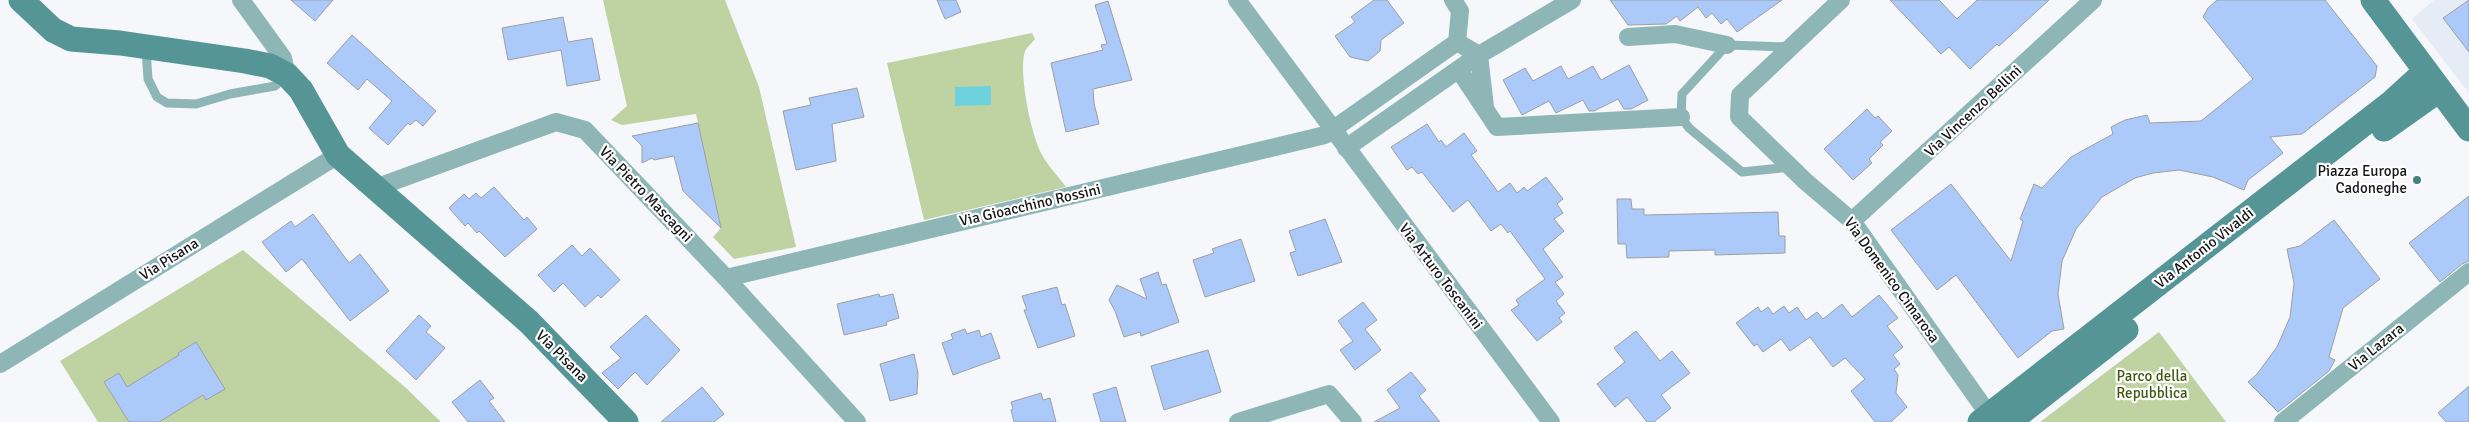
<svg xmlns="http://www.w3.org/2000/svg" width="2469" height="422" font-family="Signika,sans-serif">
<style>
.built{fill:#e6ecf5}
.green{fill:#bed2a2}
.water{fill:#6dd2dc}
.building{fill:#abcafa;stroke:#9e9fa2}
.lines{fill:none;stroke-linecap:round;stroke-linejoin:round}
.lane{stroke:#8eb6b6;stroke-width:9}
.street{stroke:#8eb6b6;stroke-width:18}
.secondary{stroke:#569596;stroke-width:25}
.poi-dot{fill:#3e847b;stroke:#fff;stroke-width:2}
.labels{text-anchor:middle;dominant-baseline:central;stroke-width:4.5;stroke-linejoin:round;paint-order:stroke}
.street-label{font-size:15px;fill:#161617;stroke:#fff}
.poi-label{font-size:15px;fill:#161617;stroke:#fff;text-anchor:end}
.park-label{font-size:15px;fill:#3f570e;stroke:#fff}
</style>
<rect width="100%" height="100%" fill="#f5f7fa"/>
<path class="built" d="M2434,0H2469V93L2412,19Z"/>
<path class="green" d="M603,0H725L759,87L796,247L734,259L713,237L721,228L696,114L622,125L611,120L627,106Z
M1032,33L1035,39C1032,43 1027,47 1025,51C1018,72 1031,134 1041,153C1047,165 1058,176 1066,187L924,220L887,63Z
M243,250L406,388L441,422H98L60,361Z
M2159,332L2226,422H2040Z"/>
<path class="water" d="M991,86V105L955,106V87Z"/>
<path class="building" d="M291,0H333L315,21Z
M937,0H956L961,12L945,19Z
M1374,0H1387L1404,23L1381,40L1380,51L1368,61L1350,57L1335,36L1355,22L1351,17Z
M1610,0H1782L1737,32L1727,19L1721,24L1712,13L1706,18L1698,7L1680,21L1677,16L1666,24L1628,25Z
M1890,0H1939L1957,19L1977,0H2049L1999,46L1997,44L1970,69L1949,47L1941,54Z
M2217,0H2325L2377,66L2375,77L2302,134L2270,137L2283,153L2248,180L2244,190L2213,177L2179,170L2153,173L2135,178L2102,197L2076,229L2062,261L2058,294L2064,329L2052,331L2018,358L1956,275L1937,290L1891,230L1951,184L2011,261L2023,221L2020,219L2034,184L2042,188L2071,157L2113,134L2111,127L2125,120L2147,115L2150,123L2201,121L2253,79L2203,17L2208,8Z
M2469,0V52L2443,18Z
M1108,1L1132,80L1093,89L1094,103L1099,124L1066,132L1051,63L1103,50L1101,45L1107,44L1095,5Z
M563,17L568,42L592,38L600,80L567,86L561,50L508,60L502,28Z
M352,35L436,111L423,126L416,120L410,125L408,123L388,145L369,128L392,101L367,79L358,90L327,63Z
M1629,65L1648,100L1631,109H1624L1618,99L1594,111H1589L1583,100L1556,113L1549,101L1522,115L1503,80L1525,68L1533,81L1561,66L1568,79L1593,66L1601,80Z
M857,88L864,117L832,124L836,161L796,170L783,111L811,105L809,98Z
M1867,109L1875,118L1878,116L1892,131L1880,142L1883,145L1869,159L1872,163L1853,180L1824,149Z
M698,123L721,228L683,191L674,156L654,160L652,158L642,163V146L632,136Z
M1427,124L1439,142L1441,140L1446,147L1464,133L1477,151L1471,155L1498,192L1510,183L1517,193L1524,187L1527,191L1546,177L1563,199L1557,204L1563,213L1554,219L1564,231L1543,249L1563,277L1555,282L1564,294L1556,301L1565,313L1559,318L1562,322L1537,341L1511,310L1519,305L1516,300L1545,279L1510,231L1508,233L1501,224L1491,231L1468,200L1453,212L1422,172L1418,174L1412,167L1407,170L1391,147Z
M494,187L524,220L527,217L537,229L505,257L479,231L477,233L468,223L465,226L449,208L464,194L469,199L476,193L481,198Z
M2469,196V261L2462,264L2440,282L2409,243Z
M1617,199H1631L1632,209H1644V215L1778,212L1779,236H1785V253L1715,255V250L1669,251V257L1627,258L1626,244H1618Z
M313,214L349,263L360,254L389,291L350,321L302,259L286,272L262,242L291,221L295,227Z
M1325,219L1342,262L1298,276L1290,253L1296,251L1289,231Z
M2334,220L2380,279L2343,308L2329,357L2335,360L2329,371L2278,412L2248,382L2257,374L2277,347L2290,317L2294,283L2287,249L2300,246Z
M1241,239L1255,281L1205,297L1193,260L1214,253L1212,249Z
M572,245L582,256L590,248L620,280L601,298L598,295L585,307L563,283L554,292L538,275Z
M1158,272L1162,285L1166,284L1179,322L1141,336L1140,332L1124,337L1115,311L1109,300L1117,285L1147,299L1140,279Z
M1057,287L1062,305L1065,304L1075,336L1038,348L1024,310H1027L1022,296Z
M879,294L880,297L893,294L899,318L886,322L887,325L844,335L837,304Z
M1879,295L1898,318L1887,326L1903,347L1893,355L1900,364L1894,369L1898,375L1896,393L1907,407L1891,422H1875L1851,391L1865,379L1845,358L1833,367L1810,337L1790,351L1781,339L1763,352L1757,344L1754,346L1736,323L1758,307L1761,312L1768,307L1773,314L1784,306L1789,313L1797,307L1806,320L1817,312L1823,319L1842,304L1852,317Z
M1363,302L1377,320L1365,329L1381,350L1355,370L1340,350L1353,341L1338,321Z
M419,315L431,326L426,332L445,348L416,380L386,351Z
M646,315L680,350L647,385L635,372L618,389L602,373L621,358L610,347Z
M965,329L967,334L979,330L981,337L991,333L1000,358L953,375L942,343L953,339L951,334Z
M1636,331L1660,361L1672,351L1690,373L1661,395L1671,408L1654,422H1647L1627,397L1615,407L1597,384L1625,362L1614,348Z
M196,342L225,389L206,400L203,395L159,422H129L104,382L119,373L127,387L179,355L178,353Z
M1208,350L1221,392L1164,410L1151,366Z
M914,354L918,373L917,394L890,401L880,364Z
M1411,372L1426,390L1419,396L1440,422H1374L1400,408L1387,390Z
M480,380L494,398L489,401L505,422H468L452,402Z
M2469,386V422H2446L2438,413Z
M702,387L724,414L714,422H661Z
M1116,387L1126,422H1101L1093,394Z
M1041,393L1043,400L1050,398L1056,422H1014L1011,410L1013,409L1011,402Z"/>
<g class="lines">
<path class="lane" d="M1790,47L1727,45L1682,94L1681,117L1689,128L1742,172L1791,167
M146,49L148,79L157,97L167,103L196,104L230,94L275,86L285,77"/>
<path class="street" d="M241,0L283,58L287,75
M1237,0L1551,422
M1841,0L1740,95L1739,117L1805,181L1852,221L1994,422
M1628,37L1675,34L1727,45
M1457,42L1479,55L1572,0
M1479,55L1485,107
M1459,70L1497,127L1681,117
M1346,148L1479,55
M375,188L556,122L585,130L726,278L857,422
M1852,221L2093,0
M726,278L1325,135L1457,42L1460,11L1453,0
M0,364L338,155
M1238,422L1329,394L1353,422
M2283,422L2469,272"/>
<path class="secondary" d="M21,0L53,30L71,39L120,43L245,61L270,66L287,75L301,90L338,155L529,322L626,422
M2373,0L2469,129
M2384,129L2439,90
M1980,422L2392,102L2426,71
M2009,422L2126,330"/>
</g>
<circle class="poi-dot" cx="2417" cy="180" r="5"/>
<g class="labels">
<g class="street-label">
<text transform="translate(1973 111) rotate(-43)">Via Vincenzo Bellini</text>
<text transform="translate(646 194) rotate(46)">Via Pietro Mascagni</text>
<text transform="translate(1030 205) rotate(-13)">Via Gioacchino Rossini</text>
<text transform="translate(2204 248) rotate(-38)">Via Antonio Vivaldi</text>
<text transform="translate(169 259) rotate(-32)">Via Pisana</text>
<text transform="translate(1441 276) rotate(53)">Via Arturo Toscanini</text>
<text transform="translate(1892 280) rotate(54)">Via Domenico Cimarosa</text>
<text transform="translate(2376 347) rotate(-39)">Via Lazara</text>
<text transform="translate(562 356) rotate(45)">Via Pisana</text>
</g>
<g class="poi-label">
<text x="2407" y="171">Piazza Europa<tspan x="2407" dy="17">Cadoneghe</tspan></text>
</g>
<g class="park-label">
<text x="2152" y="376">Parco della<tspan x="2152" dy="17">Repubblica</tspan></text>
</g>
</g>
</svg>
